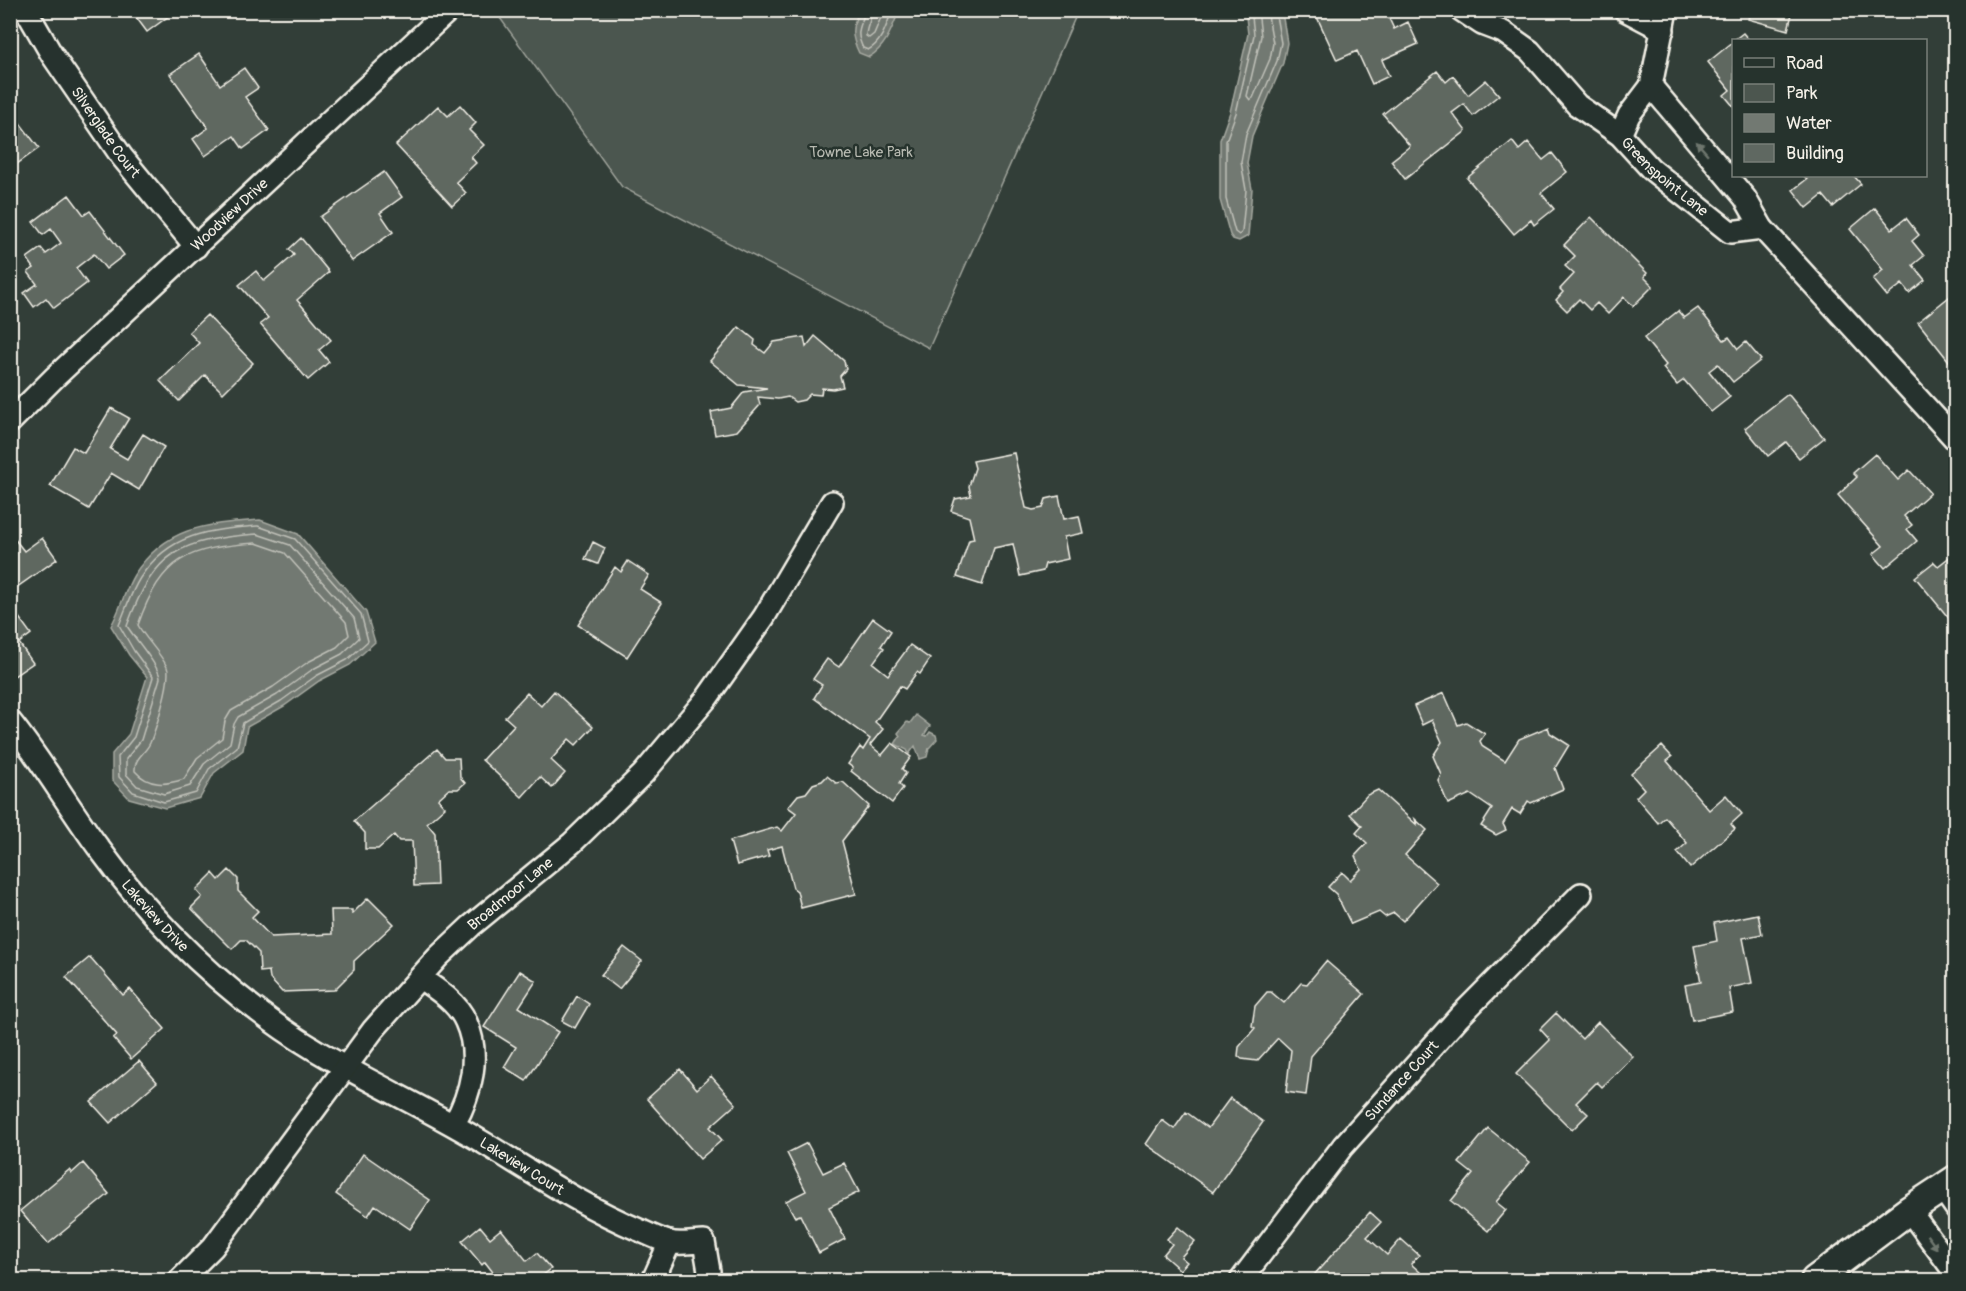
<svg xmlns="http://www.w3.org/2000/svg" width="1966" height="1291" font-family="Pangolin,sans-serif">
<style>
.green{fill:#4c564f;stroke:#a0a49c;stroke-width:1.5}
.water{fill:#727972;stroke:#a6a9a1;stroke-width:1.5}
.lines{fill:none;stroke-linecap:round;stroke-linejoin:round}
.shore{stroke:#c0c1b9;stroke-width:1.5}
.building{fill:#5f6861;stroke:#f4f1e8;stroke-width:1.5}
.minor-casing{stroke:#f4f1e8;stroke-width:26}
.major-casing{stroke:#f4f1e8;stroke-width:32}
.minor{stroke:#26332d;stroke-width:21}
.major{stroke:#26332d;stroke-width:27}
.oneway{fill:#6e766e}
.labels{text-anchor:middle;dominant-baseline:central;stroke-width:5;stroke-linejoin:round;paint-order:stroke}
.street-label{font-size:15px;fill:#f4f1e8;stroke:#26332d}
.park-label{font-size:15px;fill:#b9bbb2;stroke:#26332d}
</style>
<rect width="100%" height="100%" fill="#323e38"/>
<filter id="ink" filterUnits="userSpaceOnUse"><feTurbulence type="fractalNoise" baseFrequency=".0167" numOctaves="2"/><feDisplacementMap in="SourceGraphic" scale="12" xChannelSelector="R" yChannelSelector="G"/><feConvolveMatrix kernelMatrix="1 2 1 2 8 2 1 2 1" color-interpolation-filters="sRGB"/></filter>
<g filter="url(#ink)">
<path class="green" d="M495,11H1078L929,348L622,187Z"/>
<path class="water" d="M860,11H899C892,28 886,47 869,57L859,53C851,36 850,27 860,11Z
M1242,11H1280L1283,18L1287,43L1283,63L1252,136L1247,163L1252,189L1248,236L1239,241L1233,239L1230,235L1220,200V140L1230,112L1248,34L1246,17Z
M260,520L298,534L366,612L375,642L350,665L319,681L284,706L247,727L243,750L214,773L200,798L165,808L129,798L112,780V754L129,734L147,677L129,655L111,626C120,610 125,590 134,575C166,526 206,524 260,520Z
M916,715L930,726L924,735L927,736L930,732L936,735L937,739L929,748L927,757L920,759L915,746L909,754L907,750L895,744L900,736L898,733L907,722L910,723Z"/>
<g class="lines">
<path class="shore" d="M865,10C862,27 854,30 863,48L868,50C882,43 887,24 892,10
M872,10C872,20 866,26 866,36L869,38L874,34L884,10
M1249,10L1252,17L1254,35L1236,113L1226,141V199L1235,232L1239,235L1242,232L1246,190L1241,162L1246,134L1277,61L1281,43L1275,10
M1258,10L1261,36L1247,96L1250,100L1253,98L1270,59L1273,43L1267,10
M258,526L295,539L361,614L368,641L347,660L316,676L281,701L243,723L237,747L209,769L196,793L164,802L133,792L119,777L118,757L134,737L153,677L134,651L119,625C125,611 131,592 140,578C169,533 209,530 258,526Z
M257,534L290,545L354,618L359,638L342,654L313,669L277,695L238,717L234,724L230,743L204,764L190,786L164,794L137,786L126,774V759L141,740L160,678C159,666 135,639 127,626C155,550 180,540 257,534Z
M256,543L285,553L346,622L349,635L337,647L308,662L273,687L231,711L225,721L222,738L197,758L184,779C166,785 149,787 135,771C134,758 145,754 150,743C155,731 172,679 167,667C160,652 146,640 138,625C162,557 187,548 256,543Z"/>
</g>
<path class="building" d="M136,10H177L147,32L133,13Z
M1326,10H1385L1394,29L1408,22L1418,44L1382,60L1389,76L1372,84L1357,51L1337,60L1317,17L1327,12Z
M1751,10H1793L1788,30L1748,19Z
M1743,33L1749,40H1734Z
M1734,41V107L1724,95L1730,90L1708,62Z
M199,54L220,85L244,68L258,88L245,97L269,130L243,149L234,136L205,156L193,139L208,128L170,74Z
M1437,71L1446,82L1453,76L1468,95L1486,80L1499,95L1473,116L1464,104L1452,113L1466,131L1405,179L1391,161L1410,146L1383,114Z
M460,105L476,123L469,130L484,145L471,157L476,163L456,182L466,193L452,206L396,145L438,106L448,116Z
M10,110L39,148L10,169Z
M1512,141L1519,150L1528,142L1543,160L1552,153L1567,172L1541,193L1554,209L1534,225L1531,220L1514,234L1467,178Z
M384,172L402,197L380,213L393,232L352,261L320,217Z
M1804,176H1854L1861,184L1833,207L1823,195L1807,208L1793,190L1807,179Z
M69,195L84,215L90,211L124,255L106,269L94,254L76,268L87,283L54,308L46,298L34,307L24,293L37,284L28,272L34,268L27,258L41,248L46,254L61,243L51,229L43,235L33,222Z
M1875,208L1892,229L1906,218L1919,235L1912,241L1924,256L1913,265L1925,280L1909,293L1902,284L1887,296L1873,279L1883,270L1850,229Z
M1591,217L1647,273L1644,277L1653,286L1633,306L1624,297L1608,314L1597,303L1590,310L1579,299L1567,311L1556,300L1563,292L1560,289L1574,274L1565,266L1575,256L1564,245Z
M301,238L329,272L297,300L331,340L319,350L329,362L308,380L260,324L268,318L239,285L256,271L264,281L294,255L289,249Z
M1954,293L1956,295V370L1918,322Z
M1698,308L1724,340L1729,337L1738,349L1746,342L1761,360L1733,382L1718,364L1709,371L1730,397L1711,412L1684,380L1677,385L1663,368L1666,365L1644,338L1678,311L1684,318Z
M207,315L253,363L223,393L205,375L179,401L160,381L199,343L189,332Z
M739,327L755,340L754,345L765,353L774,342L804,337L806,347L815,336L844,361L846,369L840,376L843,387L833,389L822,388L821,395L810,394L804,400L795,402L788,397L778,399L758,397L760,405L737,431L715,435L711,412L731,408L744,392L767,388L739,385L710,361Z
M1788,394L1824,438L1799,458L1786,442L1768,456L1745,428Z
M111,408L129,418L110,449L127,459L143,434L164,447L139,490L111,473L89,509L50,486L73,447L84,453Z
M1014,453L1026,508L1033,510L1043,508L1046,499L1059,496L1064,519L1079,516L1083,533L1064,537L1068,559L1045,564L1043,571L1020,576L1013,544L994,548L982,585L957,577L969,540L974,539L969,517L951,511L955,499L971,496L969,486L975,468L973,461Z
M1875,454L1898,480L1909,470L1930,493L1904,516L1912,525L1907,529L1917,541L1885,568L1873,554L1883,546L1838,495L1857,477L1853,473Z
M13,537L24,551L42,538L57,559L10,592V539Z
M593,542L605,548L598,564L585,559Z
M1956,552V627L1915,577L1934,562L1938,566Z
M628,561L649,575L640,589L662,603L627,657L578,625L615,567L621,572Z
M10,605L31,634L19,643L33,663L14,676L10,672Z
M873,618L891,631L881,646L884,648L873,663L888,675L910,645L930,659L920,674L917,672L905,689L900,686L875,722L883,729L870,745L882,755L892,743L911,757L902,769L906,773L899,784L903,788L892,803L851,771L853,768L848,764L860,747L863,750L870,739L814,698L822,685L813,679L827,659L839,667Z
M554,691L593,727L576,745L569,739L551,760L565,773L552,788L540,777L522,797L482,760L514,725L505,717L527,693L541,706Z
M1444,693L1458,725L1466,722L1485,734L1480,741L1483,747L1505,761L1519,739L1548,727L1550,733L1569,745L1555,768L1563,789L1531,803L1528,801L1520,814L1512,809L1503,824L1506,830L1496,835L1481,826L1492,809L1470,794L1448,804L1438,780L1441,774L1433,756L1442,742L1432,720L1422,725L1414,706Z
M1662,746L1672,757L1667,761L1709,810L1726,795L1742,814L1731,824L1735,829L1690,868L1677,852L1687,843L1665,817L1658,823L1636,797L1644,789L1631,774Z
M437,749L445,758H459L460,777L465,783L458,789H449L438,799L445,807L427,823L435,833L437,885L414,886L412,841H399L394,835L378,849H365V833L354,821Z
M827,776L836,783L843,782L869,806L842,841L856,894L801,908L797,891L793,888L782,846L767,850L769,856L737,865L730,841L777,827L782,831L796,813L788,807L798,795L806,793L813,784L822,781Z
M1378,790L1417,825L1415,819L1427,830L1405,855L1437,883L1403,921L1394,913L1385,917L1379,912L1351,924L1336,894L1328,887L1342,872L1350,880L1361,869L1355,856L1367,843L1356,833L1362,826L1350,814L1367,795Z
M229,870L238,879V891L258,911L252,917L271,937L332,934L331,910H352V914L368,898L394,924L354,961V970L334,990L282,992L270,979L269,971L260,972L259,953L246,940H241L232,949L191,908L202,897L196,890L213,873L219,880Z
M1758,914L1762,934L1743,938L1752,983L1729,988L1733,1012L1692,1020L1685,985L1701,982L1694,946L1717,941L1714,923Z
M624,947L642,961L619,989L601,975Z
M90,957L123,995L130,989L165,1029L131,1059L113,1038L117,1035L66,977Z
M1326,961L1364,994L1311,1056L1306,1095L1286,1092L1291,1050L1278,1038L1257,1061L1242,1059L1238,1056L1239,1047L1255,1028L1252,1026L1255,1006L1267,992H1271L1284,1003L1301,983L1307,984Z
M520,971L536,981L519,1007L558,1032L526,1081L504,1067L516,1047L484,1027Z
M577,996L589,1004L575,1028L562,1021Z
M1556,1013L1582,1039L1598,1022L1633,1057L1602,1087L1597,1082L1576,1103L1588,1114L1572,1130L1516,1074L1550,1040L1540,1029Z
M139,1061L157,1082L110,1123L91,1102Z
M680,1069L697,1089L711,1076L736,1104L710,1127L722,1140L700,1159L647,1099Z
M1230,1098L1263,1122L1213,1192L1146,1144L1162,1120L1174,1129L1186,1112L1208,1128Z
M1488,1128L1530,1162L1496,1202L1506,1210L1488,1231L1451,1201L1473,1174L1459,1163Z
M807,1143L823,1173L844,1163L859,1192L829,1207L845,1239L819,1253L800,1215L795,1217L786,1201L806,1191L787,1153Z
M363,1154L430,1200L410,1229L375,1205L368,1216L336,1194Z
M83,1163L109,1194L48,1244L20,1211L69,1170L72,1173Z
M1370,1212L1381,1222L1367,1237L1387,1255L1401,1239L1419,1255L1411,1264L1429,1280H1388L1386,1278L1384,1280H1320L1314,1275Z
M480,1226L490,1238L501,1229L527,1261L537,1253L551,1269L537,1280H499L485,1262L482,1265L462,1241Z
M1178,1227L1195,1241L1181,1257L1187,1262L1180,1270L1163,1255L1172,1244L1167,1239Z"/>
<g class="lines">
<g class="minor-casing">
<g id="minor">
<path id="s1" d="M26,10L52,55L122,157L196,247"/>
<path id="s2" d="M1461,10L1482,24L1503,32L1530,51L1577,105L1620,135L1651,169L1730,232L1762,228"/>
<path d="M1625,10L1663,30"/>
<path d="M1651,86L1745,198L1762,228L1956,440"/>
<path d="M1620,135L1629,115L1651,86L1666,10"/>
<path id="s3" d="M10,422L55,377L449,10"/>
<path id="s4" d="M10,721C42,761 68,806 98,847C146,913 204,972 270,1020C338,1070 417,1101 489,1146C538,1176 586,1208 639,1230C648,1234 658,1239 668,1242C679,1245 693,1242 704,1242L709,1271L706,1280"/>
<path d="M420,978C437,989 458,1003 466,1022C481,1055 471,1094 454,1124"/>
<path d="M1942,1188L1956,1208"/>
<path d="M1909,1210L1956,1274"/>
<path id="s5" d="M180,1280L213,1247L373,1030L438,957L471,926L572,843L643,774L707,698L764,617L832,502"/>
<path d="M653,1280L670,1242"/>
<path id="s6" d="M1241,1280L1343,1146L1459,1017L1581,894"/>
</g>
</g>
<g class="major-casing">
<path id="major" d="M1815,1280L1909,1210L1956,1179"/>
</g>
<use href="#minor" class="minor"/>
<use href="#major" class="major"/>
</g>
<defs><path id="oneway-solid" d="M-6-.8H1V-3.2L6.5 0L1 3.2V.8H-6Z" transform="scale(1.5)"/></defs>
<g class="oneway">
<use href="#oneway-solid" transform="translate(1702 148) rotate(-131)"/>
<use href="#oneway-solid" transform="translate(1932 1242) rotate(54)"/>
</g>
</g>
<g class="labels">
<g class="street-label">
<text stroke="none"><textPath href="#s1" startOffset="146">Silverglade Court</textPath></text>
<text stroke="none"><textPath href="#s2" startOffset="266">Greenspoint Lane</textPath></text>
<text stroke="none"><textPath href="#s3" startOffset="302">Woodview Drive</textPath></text>
<text stroke="none"><textPath href="#s5" startOffset="510">Broadmoor Lane</textPath></text>
<text stroke="none"><textPath href="#s4" startOffset="243">Lakeview Drive</textPath></text>
<text stroke="none"><textPath href="#s6" startOffset="256">Sundance Court</textPath></text>
<text stroke="none"><textPath href="#s4" startOffset="690">Lakeview Court</textPath></text>
</g>
<g class="park-label">
<text x="861" y="152">Towne Lake Park</text>
</g>
</g>
<rect width="1966" height="1291" fill="none" stroke="#26332d" stroke-width="36"/>
<rect x="18" y="18" width="1930" height="1255" fill="none" stroke="#f4f1e8" stroke-width="2" filter="url(#ink)"/>
<rect x="1732" y="39" width="195" height="138" fill="#26332d" stroke="#787f78" stroke-width="1.5"/>
<rect x="1744" y="58" width="30" height="9" fill="#26332d" stroke="#787f78" stroke-width="1.5"/>
<text x="1786" y="69" font-size="18" fill="#f4f1e8">Road</text>
<rect x="1744" y="84" width="30" height="18" fill="#4c564f" stroke="#787f78" stroke-width="1.5"/>
<text x="1786" y="99" font-size="18" fill="#f4f1e8">Park</text>
<rect x="1744" y="114" width="30" height="18" fill="#727972" stroke="#787f78" stroke-width="1.5"/>
<text x="1786" y="129" font-size="18" fill="#f4f1e8">Water</text>
<rect x="1744" y="144" width="30" height="18" fill="#5f6861" stroke="#787f78" stroke-width="1.5"/>
<text x="1786" y="159" font-size="18" fill="#f4f1e8">Building</text>
</svg>
